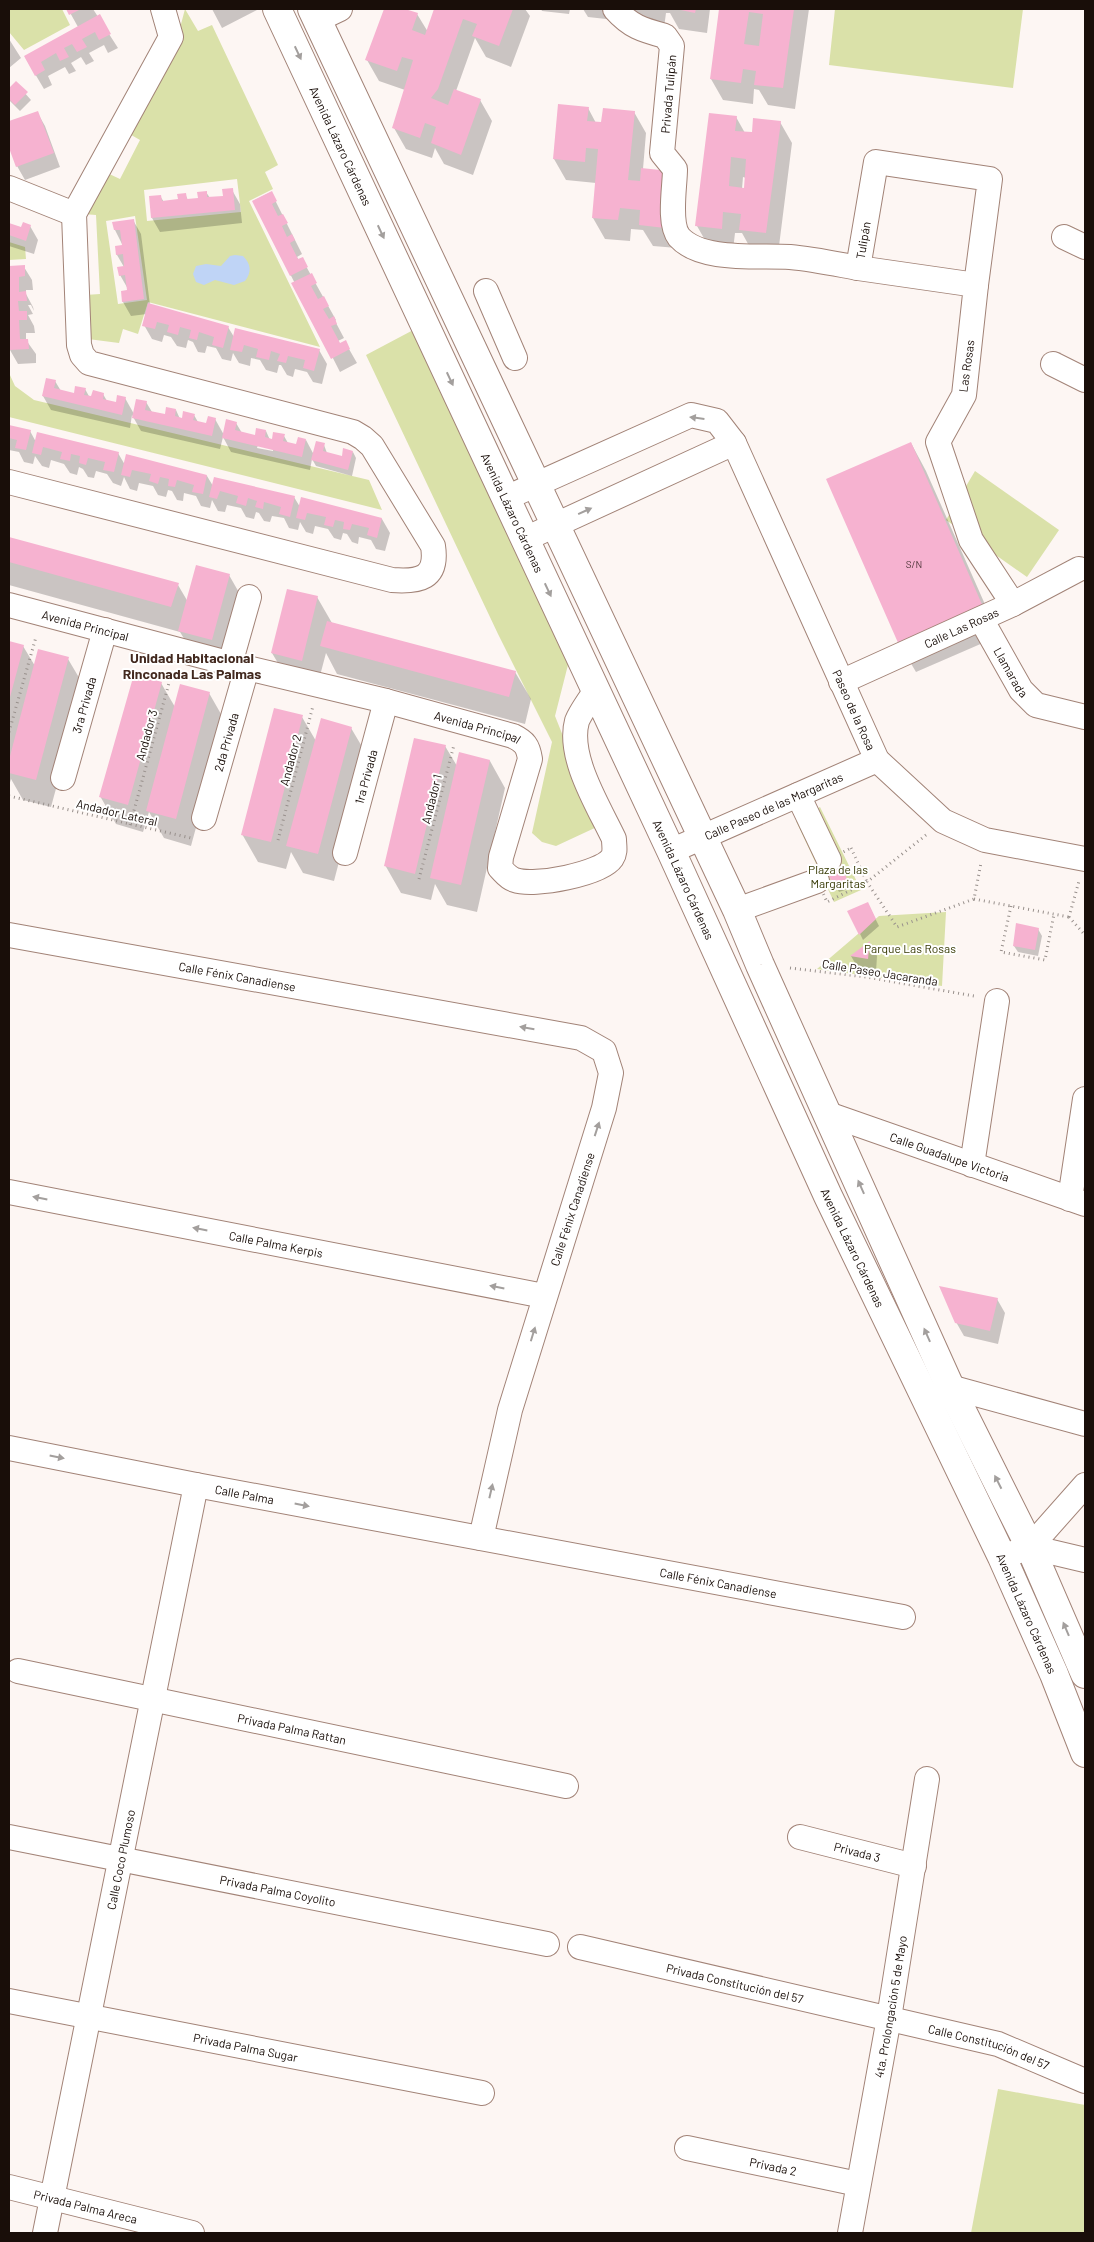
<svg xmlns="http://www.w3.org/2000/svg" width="1094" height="2242" font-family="Barlow,sans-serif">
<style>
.green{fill:#dae1a9;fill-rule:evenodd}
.water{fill:#bfd4f6}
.shadow{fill:#0003;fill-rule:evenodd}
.building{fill:#f6b2d0;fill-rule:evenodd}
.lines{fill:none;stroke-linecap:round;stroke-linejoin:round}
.minor-casing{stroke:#a28377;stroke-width:26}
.major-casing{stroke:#a28377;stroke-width:30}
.path{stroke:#98908c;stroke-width:3;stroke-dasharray:1 4;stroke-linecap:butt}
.minor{stroke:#fff;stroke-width:24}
.major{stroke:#fff;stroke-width:28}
.oneway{fill:#a39f9d}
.labels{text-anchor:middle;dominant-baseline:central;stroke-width:4;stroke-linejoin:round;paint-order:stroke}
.number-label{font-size:10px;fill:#50373b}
.street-label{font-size:12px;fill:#190e09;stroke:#fff}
.park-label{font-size:12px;fill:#353802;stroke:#fff}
.neighbourhood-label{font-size:14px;font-weight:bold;fill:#42291f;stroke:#fff}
</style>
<rect width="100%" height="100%" fill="#fdf6f3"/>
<path class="green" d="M9,9H62L70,25L24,50L9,32Z
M185,9L198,31L212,25L278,165L265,172L273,189L249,201L320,347L148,302L138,334L123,329L119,343L88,339L85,295L100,294L96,215L83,214L105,172L120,179L140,140L126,132L180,28ZM237,179L241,212L147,221L144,190ZM135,216L147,300L118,304L106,221Z
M835,9H1023L1013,88L829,65Z
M9,242L25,247L26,259L9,260Z
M417,328L570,657L555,716L599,826L556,846L542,842L532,833L552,742L498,634L366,355Z
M9,373L15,386L34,400L369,480L382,510L9,417Z
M975,471L1059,530L1027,577L946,520Z
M820,807L861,890L834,902L796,821Z
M946,912L942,986L817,969L879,916Z
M998,2089L1085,2105V2233H971Z"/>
<path class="water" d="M235,255L243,256C251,264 252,272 245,281L234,285L215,280L204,285L196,282L193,274L196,266L206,264L221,266L230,256Z"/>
<path class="shadow" d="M68,9H93L118,48L108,53L104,45L89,53L94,61L86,65L81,57L71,63L76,71L69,74L65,67L48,76L52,85L44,89L25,57L78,27Z
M212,9H259L222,28Z
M385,9H401L417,14L428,32L436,9H525L530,16L511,67L486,57L475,38L456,91L480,100L492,121L473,175L444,164L435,148L432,158L406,149L394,128L405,90L379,81L367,60Z
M541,9H570L569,14L542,11Z
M583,9H616L615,20L588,17Z
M627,9H710L707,33L679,29L670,13H666L664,28Z
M720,9H809L795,109L768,105L759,90L754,89L753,104L723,100L711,79Z
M9,39L21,58L9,68Z
M16,83L31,100L20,111L9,100V90Z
M588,108L596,123H602L634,112L646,133L643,169L677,248L653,246L643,230L631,229L630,241L605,239L593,218L596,183L566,180L554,159Z
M37,112L45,126L60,167L25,180L17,166L9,144V123Z
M736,117L745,133L753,134L780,122L792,143L778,254L752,251L742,233H735L733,250L709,247L697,226ZM743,177L746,178L745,189H742Z
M232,190L240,204L242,223L160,232L152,218L160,196L164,202L179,200L185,194L188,200L200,199L206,192L210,198L225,197Z
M271,192L302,254L297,257L299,260L302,259L336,320L335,321L344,338L338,341L340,344L345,342L357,363L340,372L253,201Z
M133,220L141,234L150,305L228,327L234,337L319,350L327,364L322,384L313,382L307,372L295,369L293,377L287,375L281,365H279L277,373L266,370L260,360L251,358L250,366L239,363L233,353L231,361L222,359L216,348L207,346L205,353L198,352L193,342L188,340L186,348L177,346L171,337L164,335L162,342L152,339L144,325L147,314L131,316L123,302L122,292L128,291V289L120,275L124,267L117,255L116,247L123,246L115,230Z
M9,224L22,228L30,226L38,240L34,254L9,246Z
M9,267H24L32,280L33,290H26V294L33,307L34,311L31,305H28L33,314L28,315L34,326L35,333H26V340L36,354V363L18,364L10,350Z
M47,379L55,381L61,391L75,394L85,389L90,398L103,394L107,401L117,404L125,398L134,414L146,402L152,412L165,415L176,410L180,419L194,415L198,422L207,425L215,419L224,435L236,423L242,433L256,436L266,431L270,440L284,436L288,443L297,445L306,440L314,455L324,445L327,453L343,457L353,452L356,458L352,476L316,466L312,459L310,470L231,452L223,437L220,449L141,431L132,415L130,428L51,410L43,396ZM258,445L273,449V451L257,448Z
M9,426L30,431L36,442L118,453L125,465L207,476L213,486L294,497L300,507L382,519L390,533L385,551L376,549L371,540L359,537L358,544L352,542L347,534L343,533L341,540L334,538L328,529L315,526L313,534L306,532L300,522L298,530L289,528L284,518L272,516L270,522L264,521L259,513L256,512L254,519L246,517L241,508L227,505L225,512L218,511L212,500L210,508L201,506L196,496L184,493L183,501L177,500L172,491L168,490L166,497L158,495L153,486L139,483L137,491L130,489L124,477L121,486L113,483L107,474L96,471L94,478L88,477L83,469L79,467L77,475L70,473L64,464L51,460L49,468L42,466L35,456L33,464L24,462L19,452L9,450Z
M911,443L926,471L999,636L916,672L900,645Z
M9,539L178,585L188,602L229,575L245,603L227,667L196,658L180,632L9,585Z
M317,597L332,623L515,672L531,699L525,724L337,674L326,653L317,687L288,680L272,653Z
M9,642L23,646L35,666L68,659L84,686L51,807L23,800L11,779L9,786Z
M161,683L175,707L209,693L225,721L191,846L164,838L149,812L143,832L116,824L100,796Z
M302,717L316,741L351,728L367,755L334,881L303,873L291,852L286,869L258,862L242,834Z
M445,746L457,766L490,761L505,788L477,912L447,905L435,884L431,900L401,893L385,865Z
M830,875L845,876L851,888L839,892Z
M871,910L879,926L863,940L849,911Z
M1038,929L1042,936L1038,956L1018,952L1014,946Z
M870,943L877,956L876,972L859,970L851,956Z
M997,1299L1005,1313L998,1344L964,1336L956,1322Z"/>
<path class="building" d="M66,9H81L69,15Z
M384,9H405L418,13L412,30L425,35L434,9H513L499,46L472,36L477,24L463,19L438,89L431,98L448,105L454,89L481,99L461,155L431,143L436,127L425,123L420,138L392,128L413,60L402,57L397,71L365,60Z
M676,9H696L695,13Z
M719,9H794L783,88L754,85L756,71L743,69L741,83L710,79ZM749,12L763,14L759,46L744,44Z
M100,14L111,34L99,40L95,32L82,39L87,47L77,52L72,44L64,48L69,57L60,61L56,53L41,62L45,70L35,76L24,56Z
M16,81L28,92L15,105L9,99V88Z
M558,104L589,107L587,121L601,122L603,108L635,111L628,180L640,181L641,168L670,171L665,228L639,225L640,210L620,208L618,220L592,218L598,149L586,148L585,162L553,159Z
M38,111L54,153L16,167L9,148V121Z
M709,113L737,116L735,131L752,132L753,118L781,121L766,233L739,230L741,214L723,212L722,229L695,226ZM731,157L746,159L744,188L729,186Z
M233,188L235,210L151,218L149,196L161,195L162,201L178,199L177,194L186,193L187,199L198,198L197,192L207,191V197L223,196L222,189Z
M272,191L277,201L272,204L278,216L283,214L288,223L282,226L287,237L292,234L295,240L290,243L298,259L303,257L308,267L290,276L252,201Z
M134,219L144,299L122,302L121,291L127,290L125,275L119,276L117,267L124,266L123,254L116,255L115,246L122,245L120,230H114L112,222Z
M23,222L31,225L26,241L9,235V223L21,227Z
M25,265V276L19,277V292L26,291L27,301H18L19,311H27V320H19L20,339H28L29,349L9,350V266Z
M312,273L317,283L311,286L318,299L324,296L329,306L323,309L329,319L334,316L337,324L331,326L340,343L346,340L350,349L331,359L291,283Z
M148,303L229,326L223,348L212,345L214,337L199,332L197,340L189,338L191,330L180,327L178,335L167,332L169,325L157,322L155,329L142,326Z
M235,328L320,349L314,371L303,368L305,360L288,356L286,363L277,361L280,354L271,351L269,360L256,357L258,349L244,345L242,352L230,350Z
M46,378L56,380L54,388L74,393L75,386L86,388L84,395L91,396L93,390L104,393L103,399L116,402L117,395L126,397L122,415L42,396Z
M136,399L147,401L145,410L165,414L166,407L176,409L175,416L182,418L183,411L195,414L193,420L206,423L208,416L216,418L212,436L132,418Z
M226,419L237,422L235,430L255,435L256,428L266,430L265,437L272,439L273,432L285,434L283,441L296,444L298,437L306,439L302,457L222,438Z
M9,425L31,430L26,450L15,448L17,440L9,438Z
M37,432L119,452L114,472L103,470L105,462L88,458L86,465L79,463L80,456L71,454L70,461L60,459L62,452L43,447L41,455L32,453Z
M316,441L325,443L323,451L342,456L343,448L353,451L348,470L311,460Z
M911,442L984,609L899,645L826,479Z
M126,454L207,475L203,494L192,492L194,485L177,480L175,487L168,486L169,479L160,477L158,484L149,481L151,474L132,470L130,477L121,475Z
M214,477L295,496L290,517L279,514L281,507L264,502L263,509L255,507L257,501L248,498L246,506L236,503L238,496L220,491L217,499L209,497Z
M301,497L382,518L377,538L367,535L369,528L352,524L350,530L343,529L344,522L335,520L333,527L324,525L326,517L307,513L305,520L296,518Z
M9,537L179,583L171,607L9,562Z
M196,565L230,574L212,640L178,631Z
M287,589L318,596L302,661L271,653Z
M327,621L516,671L509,697L320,646Z
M9,641L24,645L9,701Z
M38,649L69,657L36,780L9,773V760Z
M134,674L162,682L128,805L99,797Z
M180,684L210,692L176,819L146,811Z
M274,708L303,715L271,842L241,835Z
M321,718L352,727L318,854L286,846Z
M414,738L446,745L415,874L384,866Z
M459,752L490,760L461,885L430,878Z
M842,868L848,881L834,886L828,874Z
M868,902L876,919L859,935L847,911Z
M1016,923L1039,928L1035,950L1013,946Z
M870,941L868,959L850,956Z
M939,1286L998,1298L990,1331L955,1323Z"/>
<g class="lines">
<g class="minor-casing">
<g id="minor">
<path id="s1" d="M615,9C631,27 643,30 665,36L672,46L662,153L675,169C675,187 668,223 679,237C701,262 759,255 790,257C813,259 836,264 858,268L876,162L990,179L976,285"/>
<path d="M317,20L340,9"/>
<path d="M9,188L74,214"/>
<path d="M1064,237L1085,247"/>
<path d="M858,268L976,285L964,395L938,442L971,540L1013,604"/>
<path d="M486,291L515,358"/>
<path d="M1053,364L1085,380"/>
<path d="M9,482L392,580C419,582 438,579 433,546L372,446L363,438L353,432L89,363L82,355L79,345L74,214L171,37L163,9"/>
<path id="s2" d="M506,498L691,415L717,421L734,443L877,760L943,821L985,840L1085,859"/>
<path d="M525,539L734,443"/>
<path id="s3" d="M9,605L247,668L386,701L513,736C525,742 528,746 530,759L501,857L500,868C505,873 508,878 515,880C534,887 601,874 612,858C616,852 614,846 614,839C599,807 567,757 577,721C581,711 590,700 595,691"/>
<path id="s4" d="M981,619L1021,690L1036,705L1085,717"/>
<path d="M230,664L249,597"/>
<path id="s5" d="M841,682L1013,604L1079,569"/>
<path id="s6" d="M63,778L105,630"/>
<path d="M798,795L829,860"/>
<path id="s7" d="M204,818L247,668"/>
<path id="s8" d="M671,851L877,760"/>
<path id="s9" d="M345,853L386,701"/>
<path d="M737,910L817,881"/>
<path id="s10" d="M9,935L581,1038L604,1051L611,1073L604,1108L510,1410L481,1538"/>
<path id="s11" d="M828,1114L1085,1204"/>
<path d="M972,1165L997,1001"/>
<path id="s12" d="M9,1192L544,1296"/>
<path d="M1070,1199L1085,1099"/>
<path d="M950,1387L1085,1424"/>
<path id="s13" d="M9,1448L196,1485L903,1617"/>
<path d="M1030,1547L1085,1485"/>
<path d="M1002,1557L1030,1547L1085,1560"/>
<path id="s14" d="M18,1671L566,1786"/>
<path id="s15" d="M9,1837L547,1944"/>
<path id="s16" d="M800,1837L914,1866"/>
<path id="s17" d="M580,1947L998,2044L1085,2081"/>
<path id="s18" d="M9,2001L482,2093"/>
<path id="s19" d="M687,2148L858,2184"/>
<path id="s20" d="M9,2187L192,2233"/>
<path id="s21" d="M45,2233L196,1485"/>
<path id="s22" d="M850,2233L889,2018L927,1779"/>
</g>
</g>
<g class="major-casing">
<g id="major">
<path id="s23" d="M277,9L671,851L828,1196L1002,1557L1054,1674L1085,1753"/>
<path d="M312,9L737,910L760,965L950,1387L1030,1547L1085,1674"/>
</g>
</g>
<path class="path" d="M9,732L36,637
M9,796L191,838
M130,825L172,672
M926,835L867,882L897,927L974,899L981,863
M278,840L313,706
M851,848L867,882L827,902L812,868Z
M419,879L454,745
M974,899L1069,917
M1011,906L1001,952L1045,960L1054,914
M1069,917L1079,881
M1069,917L1085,935
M790,968L866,977L974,996"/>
<use href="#minor" class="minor"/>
<use href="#major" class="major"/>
</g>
<defs><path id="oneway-solid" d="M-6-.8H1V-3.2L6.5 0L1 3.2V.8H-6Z" transform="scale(1.25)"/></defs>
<g class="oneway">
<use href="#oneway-solid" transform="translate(298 53) rotate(65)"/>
<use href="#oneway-solid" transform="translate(381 232) rotate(65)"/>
<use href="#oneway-solid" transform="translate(450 379) rotate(65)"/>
<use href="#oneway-solid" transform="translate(697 418) rotate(-173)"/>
<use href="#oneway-solid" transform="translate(585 511) rotate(-24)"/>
<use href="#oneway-solid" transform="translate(548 590) rotate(65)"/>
<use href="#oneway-solid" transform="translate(527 1028) rotate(-170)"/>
<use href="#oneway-solid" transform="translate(597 1129) rotate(-72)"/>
<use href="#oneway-solid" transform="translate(861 1187) rotate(-114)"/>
<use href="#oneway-solid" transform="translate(40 1198) rotate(-169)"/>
<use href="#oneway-solid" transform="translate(200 1229) rotate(-169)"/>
<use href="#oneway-solid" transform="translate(497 1287) rotate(-169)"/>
<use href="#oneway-solid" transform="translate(533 1334) rotate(-73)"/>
<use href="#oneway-solid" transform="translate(927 1335) rotate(-114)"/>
<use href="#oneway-solid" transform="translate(57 1457) rotate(11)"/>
<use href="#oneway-solid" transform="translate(998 1482) rotate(-117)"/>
<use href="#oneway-solid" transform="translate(491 1491) rotate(-77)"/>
<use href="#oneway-solid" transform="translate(302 1505) rotate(11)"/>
<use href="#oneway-solid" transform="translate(1066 1629) rotate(-113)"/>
</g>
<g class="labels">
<g class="number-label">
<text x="914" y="564">S/N</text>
</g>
<g class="street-label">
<text transform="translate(668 94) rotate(-85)">Privada Tulipán</text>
<text stroke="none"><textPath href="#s23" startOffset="151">Avenida Lázaro Cárdenas</textPath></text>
<text stroke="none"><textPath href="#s1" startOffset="480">Tulipán</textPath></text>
<text transform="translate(966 366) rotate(-82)">Las Rosas</text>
<text stroke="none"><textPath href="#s23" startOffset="556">Avenida Lázaro Cárdenas</textPath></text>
<text stroke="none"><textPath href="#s3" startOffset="79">Avenida Principal</textPath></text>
<text stroke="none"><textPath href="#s5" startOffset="132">Calle Las Rosas</textPath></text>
<text stroke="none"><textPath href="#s4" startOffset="61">Llamarada</textPath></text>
<text stroke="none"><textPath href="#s6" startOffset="76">3ra Privada</textPath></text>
<text stroke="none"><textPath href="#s2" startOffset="550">Paseo de la Rosa</textPath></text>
<text stroke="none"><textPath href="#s3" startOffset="484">Avenida Principal</textPath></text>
<text transform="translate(146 735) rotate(-75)">Andador 3</text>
<text stroke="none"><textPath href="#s7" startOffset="79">2da Privada</textPath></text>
<text transform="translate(290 760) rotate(-75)">Andador 2</text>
<text stroke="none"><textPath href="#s9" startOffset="79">1ra Privada</textPath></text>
<text transform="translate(431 799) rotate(-76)">Andador 1</text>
<text stroke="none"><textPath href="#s8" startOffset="112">Calle Paseo de las Margaritas</textPath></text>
<text transform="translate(117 812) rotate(13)">Andador Lateral</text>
<text stroke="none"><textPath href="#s23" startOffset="961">Avenida Lázaro Cárdenas</textPath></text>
<text transform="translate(880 972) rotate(9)">Calle Paseo Jacaranda</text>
<text stroke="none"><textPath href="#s10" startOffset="232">Calle Fénix Canadiense</textPath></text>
<text stroke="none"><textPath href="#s11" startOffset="129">Calle Guadalupe Victoria</textPath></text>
<text transform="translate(572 1209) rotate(-72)">Calle Fénix Canadiense</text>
<text stroke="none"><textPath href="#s12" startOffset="272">Calle Palma Kerpis</textPath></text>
<text stroke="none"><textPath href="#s23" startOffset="1366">Avenida Lázaro Cárdenas</textPath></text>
<text stroke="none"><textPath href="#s13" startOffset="240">Calle Palma</textPath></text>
<text stroke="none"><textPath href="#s13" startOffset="722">Calle Fénix Canadiense</textPath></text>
<text stroke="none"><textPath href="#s23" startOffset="1771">Avenida Lázaro Cárdenas</textPath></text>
<text stroke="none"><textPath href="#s14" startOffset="280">Privada Palma Rattan</textPath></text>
<text stroke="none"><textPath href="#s16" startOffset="59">Privada 3</textPath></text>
<text stroke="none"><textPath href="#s21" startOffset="381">Calle Coco Plumoso</textPath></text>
<text stroke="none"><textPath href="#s15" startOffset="274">Privada Palma Coyolito</textPath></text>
<text stroke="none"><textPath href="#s17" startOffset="159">Privada Constitución del 57</textPath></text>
<text stroke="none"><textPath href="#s22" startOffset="230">4ta. Prolongación 5 de Mayo</textPath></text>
<text stroke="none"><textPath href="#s18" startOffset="241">Privada Palma Sugar</textPath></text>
<text stroke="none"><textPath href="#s17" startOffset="421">Calle Constitución del 57</textPath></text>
<text stroke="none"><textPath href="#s19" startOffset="88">Privada 2</textPath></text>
<text stroke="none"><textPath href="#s20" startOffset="79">Privada Palma Areca</textPath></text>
</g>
<g class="park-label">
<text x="838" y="869">Plaza de las<tspan x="838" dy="14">Margaritas</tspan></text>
<text x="910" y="948">Parque Las Rosas</text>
</g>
<g class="neighbourhood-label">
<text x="192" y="657">Unidad Habitacional<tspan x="192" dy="16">Rinconada Las Palmas</tspan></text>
</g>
</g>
<rect width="1094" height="2242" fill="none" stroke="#190e09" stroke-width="20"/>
</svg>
